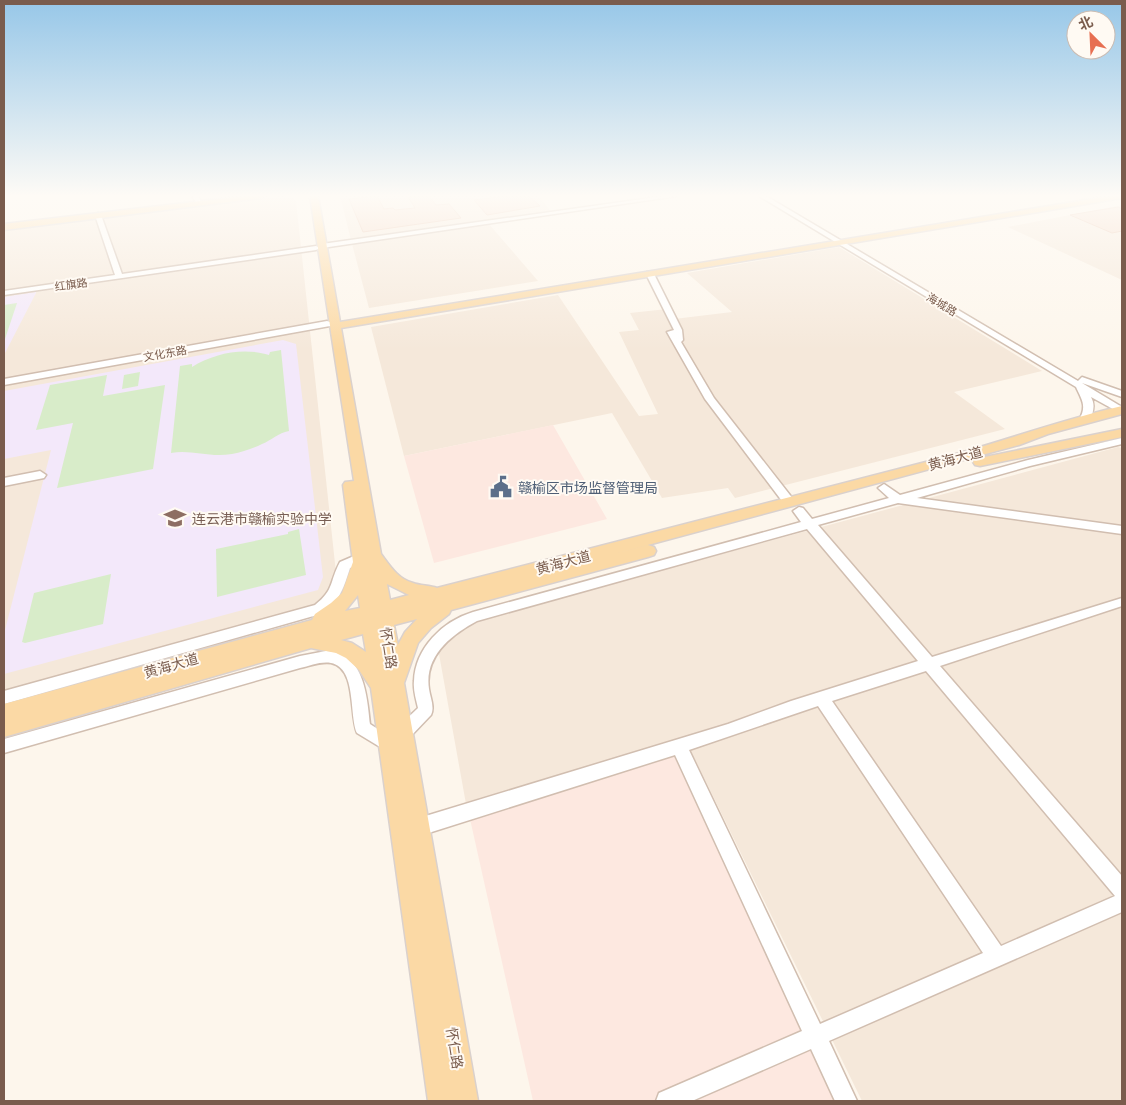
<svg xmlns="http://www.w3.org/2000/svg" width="1126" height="1105" font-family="'Noto Sans','Noto Sans SC',sans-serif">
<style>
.residential{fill:#f5e8da}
.commercial{fill:#fde8e0}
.education{fill:#f3e8fa}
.green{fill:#d8ecc9}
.building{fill:#f3d5c3;stroke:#e6bba3}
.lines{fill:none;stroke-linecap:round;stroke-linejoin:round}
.minor-casing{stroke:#d1beb0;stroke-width:3}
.major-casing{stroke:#dad1cd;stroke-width:3}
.minor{fill:#fff;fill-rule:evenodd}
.major{fill:#fbd9a5;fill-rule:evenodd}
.labels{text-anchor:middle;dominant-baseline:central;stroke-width:4;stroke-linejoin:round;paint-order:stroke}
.far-street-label{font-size:11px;fill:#7a5c4d;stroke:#fffaf3}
.street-label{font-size:14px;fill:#7a5c4d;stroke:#fffaf3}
.service-label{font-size:14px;fill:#4e5e75;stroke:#fffaf3;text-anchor:start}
.education-label{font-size:14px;fill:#785e54;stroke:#fffaf3;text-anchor:start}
</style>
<rect width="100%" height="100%" fill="#fdf6ec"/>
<path class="residential" d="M282,196L292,198L296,201L337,582L329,594L314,607L4,694V230Z
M340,196H539L551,212L351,240Z
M1122,205V280L1008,227Z
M489,224L538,281L369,308L352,244Z
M839,247L1042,371L954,392L1005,429L735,498L728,488L662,498L612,413L404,456L371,327L558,295L639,416L658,414L619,332L639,330L630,313L667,309L674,319L732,312L687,273Z
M1118,447L1122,448V1101H862L685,739L466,804L439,654L441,645L455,628L666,569Z"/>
<path class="commercial" d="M553,425L607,519L434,563L404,456Z
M674,756L835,1101H533L470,819Z"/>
<path class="education" d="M36,292V293L4,355V297Z
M283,340L296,344L323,577L318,590L4,674V634L51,450L4,459V391Z"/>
<path class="green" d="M17,303L4,342V305Z
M281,350L289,431C278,433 272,440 262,444C252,449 242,452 232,454C209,458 191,449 171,453L180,366L192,364V367C214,353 244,347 269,355L270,352Z
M140,372L138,386L122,389L124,375Z
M107,375L103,396L165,385L153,469L57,488L73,423L36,430L50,385Z
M299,529L306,575L217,597L216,549L288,534V532Z
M111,574L103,624L25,643L22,642L34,593Z"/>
<path class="building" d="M377,196L384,209L393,208L395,210L415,208L408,197L429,196L436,205L449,204L461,218L363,232L349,199Z
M506,196H529L540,206L487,215L474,200Z
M1118,207L1122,209V231L1112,233L1070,215Z"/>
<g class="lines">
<g class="minor-casing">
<path id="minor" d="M192,196H198L201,201L196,202Z
M664,196H677L322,248L319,246L322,244Z
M759,196H766L1078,381L1082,377L1122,391V397L1082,383L1122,407V414L1091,397C1096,406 1093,414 1088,422H1080L1079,420C1087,406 1082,400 1076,387Z
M98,213L101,215L122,274L316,246L320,248L316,250L4,295V291L115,275L95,215Z
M647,272L654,274L682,330L683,340L681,342L714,398L793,499L795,502L793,505H785L705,399L667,332L674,330L646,274Z
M327,321L330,322V326L4,385V379Z
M1122,438V444L1030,466L917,498L1122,526V534L898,503L818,525L932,657L1122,598V606L940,666L1122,876V912L829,1041L857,1101H835L811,1049L692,1101H656L659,1093L802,1031L675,755L419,836L413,833L410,827L413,821L419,818L728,724L791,701L918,661L807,529L477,621C451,635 424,656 429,689C430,697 435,707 431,715L409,738L403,740L397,738L395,733L397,728L418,708C416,699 413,690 414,681C415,648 443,621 473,612L801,522L793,511L799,507L803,508L812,519L889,498L878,488L884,484L900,495L1028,460ZM926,671L1115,896L1001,946L832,701ZM818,706L983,953L820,1024L689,750Z
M40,471L46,475L44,478L4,486V478Z
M361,553L365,555L367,558L365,561L350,568C344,587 340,600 324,613L4,704V691L315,605C335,589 329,582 340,562Z
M326,651C364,652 367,695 370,724L396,741L398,746L396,751L390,753L357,733C349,715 357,668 331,663C321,661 310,666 300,668L4,753V739L300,656Z"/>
</g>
<g class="major-casing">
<path id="major" d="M245,196H265L261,198L4,230V224Z
M310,196H318L340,322L1110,196H1122V198L341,328L381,554C390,566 398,579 413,583C421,586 429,585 437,588L953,455C1010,439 1065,419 1122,406V414L1048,434L1019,445L592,560L648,545L654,547L656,551L654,555L648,557L451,610L449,614L431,628L418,643L404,683L478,1101H428L371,688L359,670L346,658L336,653L311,648L4,737V704L312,620L315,614L331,603L342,593L353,562L343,485L345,482L354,481ZM387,584L409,595L390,600ZM358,595L360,608L345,611ZM417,619L405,632L398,645L394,625ZM363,634L366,652L352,643L341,640Z
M1122,429V437L980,466L975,465L973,462L975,459L980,458Z"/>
</g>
<use href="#minor" class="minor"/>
<use href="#major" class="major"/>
</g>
<linearGradient id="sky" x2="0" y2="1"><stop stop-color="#97c7e8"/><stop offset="0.56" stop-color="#fefbf6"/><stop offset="1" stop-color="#fefbf6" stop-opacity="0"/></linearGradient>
<rect width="1126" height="350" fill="url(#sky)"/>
<defs>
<g id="civic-bare" transform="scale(1.725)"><path d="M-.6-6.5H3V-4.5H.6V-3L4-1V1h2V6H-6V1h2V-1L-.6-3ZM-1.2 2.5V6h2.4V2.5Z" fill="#5c6f8a" stroke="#fffaf3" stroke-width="2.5" paint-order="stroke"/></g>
<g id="school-bare" transform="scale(1.725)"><path d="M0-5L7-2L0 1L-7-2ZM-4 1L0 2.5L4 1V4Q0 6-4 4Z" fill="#8d6e63" stroke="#fffaf3" stroke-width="2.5" paint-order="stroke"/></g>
</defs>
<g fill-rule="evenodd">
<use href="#civic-bare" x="501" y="487"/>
<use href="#school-bare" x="175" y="518"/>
</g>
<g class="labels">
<g class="far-street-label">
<text transform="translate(71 284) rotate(-8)">红旗路</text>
<text transform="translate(942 304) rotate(31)">海城路</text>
<text transform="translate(165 353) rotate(-10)">文化东路</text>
</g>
<g class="street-label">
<text transform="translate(955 458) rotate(-15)">黄海大道</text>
<text transform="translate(563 562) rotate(-15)">黄海大道</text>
<text transform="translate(389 648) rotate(81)">怀仁路</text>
<text transform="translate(171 665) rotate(-16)">黄海大道</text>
<text transform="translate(455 1048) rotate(81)">怀仁路</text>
</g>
<g class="service-label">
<text x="518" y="487">赣榆区市场监督管理局</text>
</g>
<g class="education-label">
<text x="192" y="518">连云港市赣榆实验中学</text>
</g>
</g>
<rect width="1126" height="1105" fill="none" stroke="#7a5c4d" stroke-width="10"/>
<g transform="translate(1091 35) rotate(336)"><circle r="24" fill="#fffaf3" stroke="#cabbb1"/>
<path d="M0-4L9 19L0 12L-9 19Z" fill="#e76f51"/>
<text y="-8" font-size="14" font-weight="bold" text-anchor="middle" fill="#7a5c4d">北</text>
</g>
</svg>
